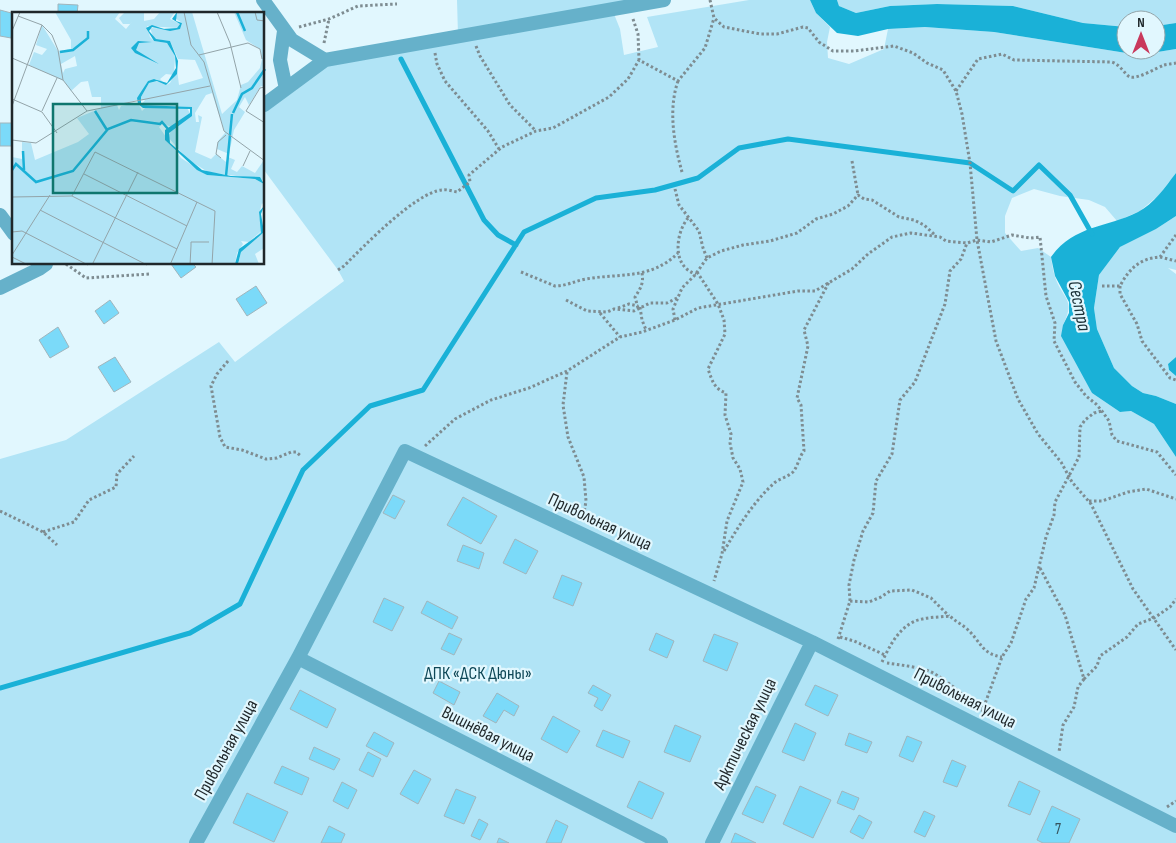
<svg xmlns="http://www.w3.org/2000/svg" width="1176" height="843" font-family="'Sofia Sans Condensed',sans-serif">
<style>
.green{fill:#b1e4f6}
.water{fill:#1ab1d7}
.lines{fill:none;stroke-linecap:round;stroke-linejoin:round}
.stream{stroke:#1ab1d7;stroke-width:5}
.building{fill:#7bdaf9;stroke:#a1b5bc}
.path{stroke:#7e8c91;stroke-width:3;stroke-dasharray:2.5 2.5;stroke-linecap:butt}
.minor{stroke:#66b1ca;stroke-width:14}
.labels{text-anchor:middle;dominant-baseline:central;stroke-width:4.5;stroke-linejoin:round;paint-order:stroke}
.number-label{font-size:15px;fill:#36545e}
.street-label{font-size:18px;fill:#1f272a;stroke:#e1f7fe}
.park-label{font-size:18px;fill:#0e4757;stroke:#e1f7fe}
.water-label{font-size:19px;font-style:italic;fill:#1a3037;stroke:#e1f7fe}
.inset-river{fill:none;stroke:#1ab1d7;stroke-width:2.5}
.inset-road{fill:none;stroke:#93a4a9;stroke-width:1}
.view{fill:#0f766e;fill-opacity:0.15;stroke:#0f766e;stroke-width:2.5}
.inset-edge{fill:none;stroke:#1f272a;stroke-width:2.5}
</style>
<rect width="100%" height="100%" fill="#e1f7fe"/>
<path class="green" d="M457,0H662L612,9L620,29L624,55L658,47L647,17L749,0H810L816,13L830,27L827,42L828,58L849,64L884,49L888,29L925,27L994,32L1139,55L1176,49V173L1159,195L1140,211L1117,221L1105,207L1089,200L1060,196L1034,189L1012,198L1005,216V233L1021,251L1038,248L1051,257C1052,264 1053,271 1055,277C1063,300 1076,298 1063,325L1092,393L1120,412L1131,411L1154,424L1176,457V843H0V459L66,440L219,342L235,362L344,281L338,270L264,170V105L339,58L458,35Z
M837,0H1176V23L1156,26V20H1126V27L1083,23L1013,6L937,4L890,6L856,13L839,6Z
M1176,216V270L1168,268L1176,274V357L1168,364L1169,370L1176,376V404L1156,396L1143,393L1132,386L1114,368L1097,329L1094,308L1099,275L1120,247L1156,229Z"/>
<path class="water" d="M810,0H837L839,6L856,13L890,6L937,4L1013,6L1083,23L1126,27V50H1156V26L1176,23V49L1139,55L994,32L925,27L888,29L858,36L837,33L816,13Z
M1176,173V216L1156,229L1120,247L1099,275L1094,308L1097,329L1114,368L1132,386L1143,393L1156,396L1176,404V457L1154,424L1131,411L1120,412L1092,393L1061,336L1063,325L1069,313V302L1055,276L1051,257C1074,225 1106,228 1138,212C1154,204 1165,187 1176,173Z
M1176,357V376L1169,370L1168,364Z"/>
<g class="lines">
<path class="stream" d="M401,59L484,220L498,235L516,245
M0,688L190,633L240,604L303,470L370,406L423,390L524,232L596,198L655,190L698,178L739,148L788,139L970,163L1013,191L1039,165L1070,195L1092,234"/>
</g>
<path class="building" d="M58,4L78,5L77,14H58Z
M0,10L15,14L11,38L0,36Z
M0,123H14V146H0Z
M171,264H193L196,267L181,278Z
M256,286L267,303L247,316L236,299Z
M110,300L119,313L104,324L95,311Z
M58,327L69,347L50,358L39,340Z
M115,357L131,382L114,392L98,367Z
M393,495L405,501L395,519L383,513Z
M463,497L497,516L481,544L447,525Z
M515,539L538,551L526,574L503,563Z
M463,545L484,553L479,569L457,561Z
M562,575L582,583L573,606L553,598Z
M384,598L404,607L392,631L373,622Z
M427,601L458,617L452,629L421,613Z
M449,633L462,639L454,655L441,649Z
M656,633L674,641L667,658L649,650Z
M714,634L738,643L727,671L703,661Z
M439,681L460,692L454,705L433,693Z
M593,685L611,695L602,711L594,706L598,698L588,693Z
M815,685L838,695L828,716L805,705Z
M300,690L336,709L327,728L290,709Z
M497,693L519,706L514,716L504,710L496,723L483,716Z
M553,716L580,731L567,753L541,739Z
M795,723L816,733L804,761L782,752Z
M675,725L701,736L690,762L664,752Z
M603,730L630,741L623,758L596,746Z
M374,732L394,743L387,757L366,746Z
M849,733L872,742L867,753L845,745Z
M907,736L922,742L913,762L899,756Z
M314,747L340,759L334,770L309,759Z
M368,752L381,759L373,777L359,770Z
M952,760L966,766L957,787L943,782Z
M282,766L309,778L302,795L274,783Z
M414,770L431,779L418,804L400,794Z
M639,781L664,793L652,819L627,807Z
M1019,781L1040,791L1030,815L1008,806Z
M342,782L357,790L348,809L333,801Z
M756,786L776,795L763,823L742,814Z
M800,786L831,800L813,838L783,824Z
M456,789L476,797L464,824L444,816Z
M842,791L859,798L854,810L837,803Z
M247,793L288,812L274,842L233,823Z
M1052,806L1080,819L1069,843H1043L1037,840Z
M924,811L935,816L925,837L914,832Z
M859,815L872,822L863,839L850,832Z
M479,819L488,824L480,840L471,836Z
M556,820L568,826L561,843H546Z
M329,826L345,834L341,843H321Z
M735,833L756,843H731Z
M499,838L509,843H497Z"/>
<g class="lines">
<path class="path" d="M710,0L714,18L724,27L760,34H777L803,27L808,28L819,42L833,51H854L894,46L913,53L927,63L943,70L956,91L962,114L970,163L977,240L996,341L1018,399L1038,434L1061,462L1072,482L1091,504L1133,589L1176,650
M633,19L638,34L639,60
M299,27L329,19L358,6L397,4
M324,43L329,19
M476,46L480,56L510,105L536,131
M435,53L437,64L445,81L488,131L499,149
M678,81C668,110 674,143 682,172
M956,91L978,59L1002,54L1014,60L1112,62C1121,65 1125,75 1130,77C1139,79 1156,68 1164,65C1168,64 1172,64 1176,63
M852,161L858,195
M675,189L679,205L699,231L703,248L707,258
M688,218C675,234 672,267 696,274
M1160,257L1176,261
M66,264L86,278L150,274
M338,270L344,266C363,247 416,192 442,190C446,189 452,191 457,192L470,182L469,175L502,147L536,131L553,128L609,97L628,79L639,60L678,81L705,48L714,18
M521,272L555,286C566,286 575,281 586,279C619,273 651,280 678,253
M697,272L718,304L724,320L725,334L708,369C712,380 714,389 726,393L725,415L731,434L730,443L733,458L740,469L743,482L727,521L722,554L714,581
M1102,286H1120C1129,269 1140,258 1160,257L1176,235
M1120,286V294L1137,324L1142,341L1170,378L1176,380
M566,300L587,311L607,312L614,309L634,311L650,303H667L677,298
M640,307L642,320L646,330
M618,308L629,304L638,306
M638,308L635,297C640,289 644,284 642,273
M600,313L620,337
M675,320L673,309L682,288L695,275L707,258L721,251L743,245L770,241L797,233L816,219L833,214L848,206L858,195L864,199L872,200L899,217L914,220L924,225L935,235
M228,361L217,374L211,386L220,437L225,447L242,450L266,459L277,458L291,452H296L301,456
M567,372L563,405L568,437L584,477L586,501L583,519
M425,446L455,419L491,400L529,388L567,371L620,337L642,332L675,320L698,308L798,291H815L852,269L868,254L892,237L911,233L940,237L946,241L967,243L977,240L991,242L1012,235L1030,238L1040,237L1046,296L1055,323L1054,341L1075,382L1086,396L1096,404L1102,411L1109,421L1112,435L1117,441L1157,452L1176,475
M1089,501H1102L1128,492L1146,489L1176,499
M0,511L43,532L57,545
M43,532L74,522L89,500L116,487L117,474L134,456
M724,551C738,527 752,504 773,484C778,479 788,477 793,472C798,466 799,457 804,451L801,405L797,398L808,346L804,330L829,282
M1040,568L1065,615L1084,679L1078,687L1074,707L1063,725L1059,752
M850,601L869,602L881,597L890,591L912,590L931,598L949,616
M840,637L854,641L885,655
M838,639L850,601L849,585L854,560L863,531L873,513L876,481L892,454L900,400L915,382L945,304L950,271L961,259L967,243
M882,662C890,645 901,623 922,619C931,617 941,617 950,616C955,621 961,624 966,628C981,641 981,654 1002,657
M887,663C900,665 919,667 929,671C950,680 964,700 984,708
M1084,679L1097,666L1100,656L1127,637L1138,624L1154,618L1170,607L1176,599
M982,712L1002,657L1011,643L1026,599L1034,588L1046,537L1054,515L1055,502L1079,457L1080,427L1085,420L1094,413L1102,411
M1167,807L1176,801"/>
<path class="minor" d="M263,0L292,40L325,60
M284,31L280,60L286,89
M264,105L325,60L664,0
M0,215L14,234
M0,288L39,269L46,264
M298,658L661,843
M196,843L298,658L405,451L812,642L1176,826
M712,843L812,642"/>
</g>
<g class="labels">
<g class="number-label">
<text x="1058" y="829">7</text>
</g>
<g class="street-label">
<text transform="translate(600 522) rotate(25)">Привольная улица</text>
<text transform="translate(965 698) rotate(27)">Привольная улица</text>
<text transform="translate(488 734) rotate(27)">Вишнёвая улица</text>
<text transform="translate(745 734) rotate(-64)">Арктическая улица</text>
<text transform="translate(226 750) rotate(-61)">Привольная улица</text>
</g>
<g class="park-label">
<text x="478" y="673">ДПК «ДСК Дюны»</text>
</g>
<g class="water-label">
<text transform="translate(1079 306) rotate(78)">Сестра</text>
</g>
</g>
<g transform="translate(12 12)">
<rect width="252" height="252" fill="#e1f7fe"/>
<path d="M43,0H108L103,7L114,17L123,6L118,12H111L107,6L113,0H132V9L142,7L148,0H163L158,7L168,12L165,16L135,14L138,25L142,29L155,31L163,44L162,63L154,62L148,67L154,73L158,71L165,57L167,73L191,66L183,48L166,47L158,29L142,27L138,16L165,17L170,11L163,6L165,0H180L210,102L225,88L229,73L236,70L248,56L250,47L248,37L234,28L222,0H252V75L249,74L237,93L233,85L227,95L233,100L222,118L217,142L205,137L206,129L213,121L200,81L194,83L183,101L184,110H187L186,103L190,105L183,140L199,147L204,142L214,150L216,145L223,148L219,157L225,160L230,154L243,161L252,148V168L196,160L175,147L156,125L159,118L180,103V95L129,93L133,88H128L129,85L137,71L147,69L144,67L136,69L125,88L105,93L107,98L109,94L126,91L130,99L134,95L175,96L178,101L161,115L150,112L147,115L169,146L195,163L243,167L252,172V194L250,191L247,203L250,218L237,230L229,229L231,232L225,241L223,252L0,253V145L10,147V130L19,131L23,148L66,130L77,122L65,106L89,96V85H80L76,69L69,70L59,79L52,69L17,53L22,40L30,43L35,37L24,33L30,13L46,39L59,37V28ZM63,44L65,54L53,57L51,61L49,52ZM252,216V236L243,242L247,252L226,253L229,240Z" fill="#b1e4f6" fill-rule="evenodd"/>
<path d="M165,0L164,9L170,11L168,17L158,19L140,15L137,19L144,27L158,29L166,49L165,62L154,73L145,69L137,71L129,85V93L180,95V104L157,121L158,131L190,158L219,164L248,165L252,172L243,167L195,163L185,158L153,128V118L178,101V97L131,96L126,92L125,86L136,69L142,67L155,71L164,56L163,44L155,31L142,29L134,16L140,13L152,17L165,16L168,12L160,7ZM126,29L140,30L127,31L124,38L147,52L123,41L119,36ZM252,194L249,202L252,220L229,240L226,252H223L227,237L249,221L247,200Z" fill="#1ab1d7"/>
<path class="inset-river" d="M225,0L233,19M48,40L61,38L76,26V19M83,99L95,118M221,101L230,82L240,76L253,57M11,139L12,158M0,158L4,152L24,170L61,159L96,117L119,108L148,112L150,110L156,117M214,164L220,102"/>
<path class="inset-road" d="M172,0L179,33L192,50L212,119L253,149M205,0L218,31L229,76M243,0L245,8L253,9M6,4L30,13L40,23L46,38L51,68L75,99M0,19L8,0M187,43L236,31L248,37L250,47M0,46L51,68M253,75L248,76L234,99L253,111M0,87L30,100L45,121M0,94L30,13M30,99L45,66M0,128L24,131L75,99L198,74M209,146L204,142L206,130L214,123M231,154L238,139M72,162L175,214M60,184L165,237M0,185L60,184L83,140L203,199L200,253M28,198L135,253M0,220L10,219L76,253M179,234V230H197M0,243L38,183M0,245L16,253M80,253L126,160M158,253L185,190M178,253L179,234"/>
<path class="view" d="M41,92H165V181H41Z"/>
<rect width="252" height="252" class="inset-edge"/>
</g>
<g transform="translate(1141 35)"><circle r="24" fill="#e1f7fe" stroke="#93a4a9"/>
<path d="M0-4L9 19L0 12L-9 19Z" fill="#c9395c"/>
<text y="-8" font-size="14" font-weight="bold" text-anchor="middle" fill="#1f272a">N</text>
</g>
</svg>
